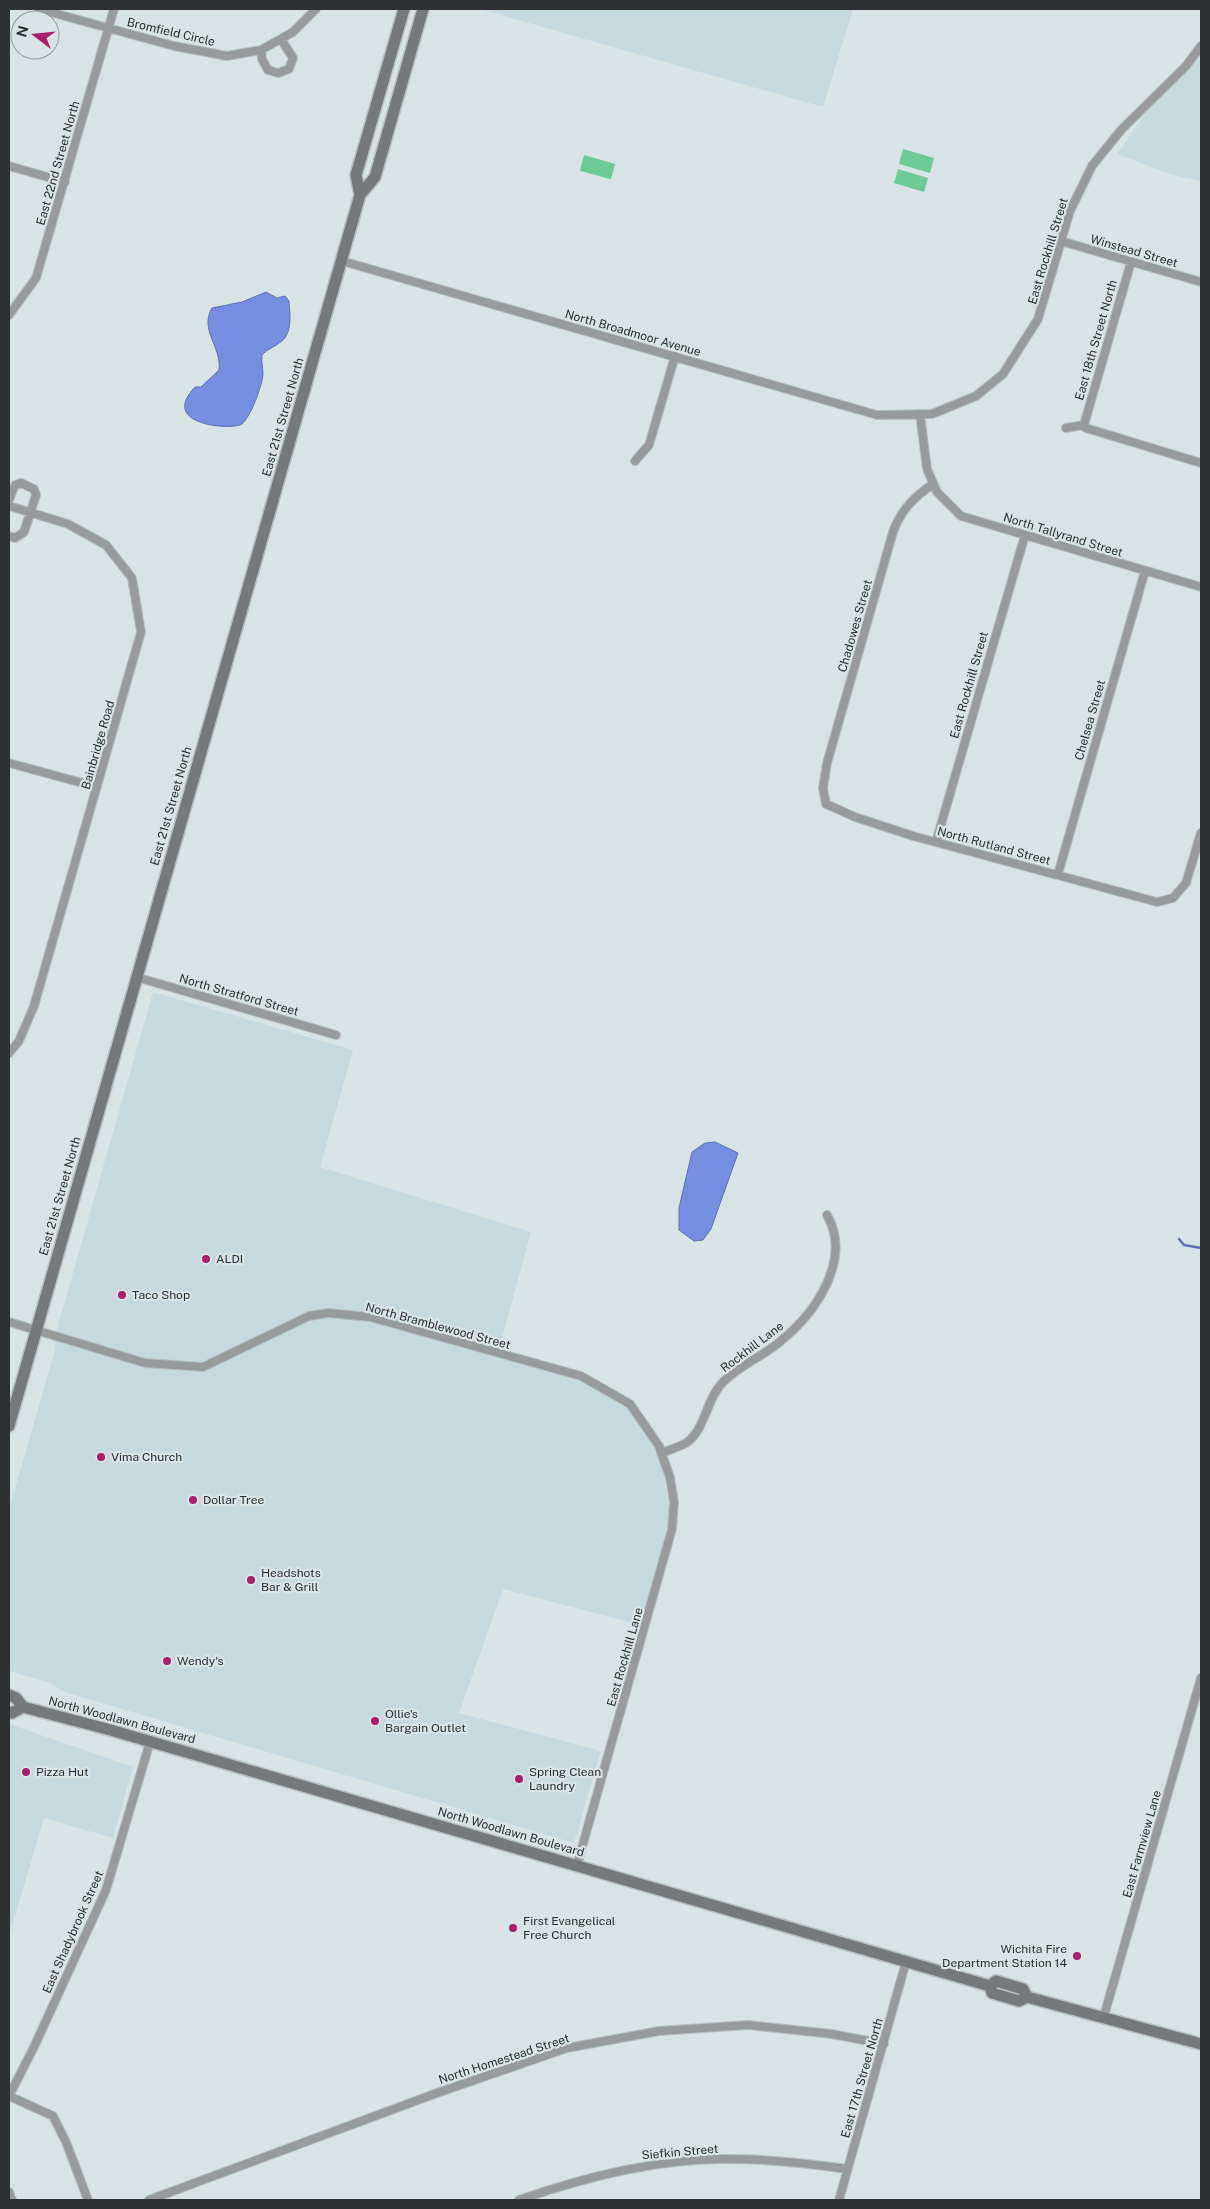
<svg xmlns="http://www.w3.org/2000/svg" width="1210" height="2209" font-family="'Public Sans',sans-serif">
<style>
.built{fill:#c6d9de}
.green{fill:#6dca97}
.water{fill:#758edf;stroke:#5f72ab}
.lines{fill:none;stroke-linecap:round;stroke-linejoin:round}
.stream{stroke:#5f72ab;stroke-width:2.5}
.minor-casing{stroke:#b6bfc1;stroke-width:10}
.secondary-casing{stroke:#b6bfc1;stroke-width:14}
.minor{stroke:#979b9b;stroke-width:8}
.secondary{stroke:#747a79;stroke-width:11}
.poi-dot{fill:#a72069;stroke:#d8e3e5;stroke-width:2}
.labels{text-anchor:middle;dominant-baseline:central;stroke-width:4.5;stroke-linejoin:round;paint-order:stroke}
.street-label{font-size:12px;fill:#2d3132;stroke:#d8e3e5}
.poi-label{font-size:12px;fill:#2d3132;stroke:#d8e3e5;text-anchor:start}
</style>
<rect width="100%" height="100%" fill="#d8e3e5"/>
<path class="built" d="M480,9H853L823,107Z
M1201,44V181L1176,176L1117,154L1161,91Z
M153,992L353,1050L320,1167L531,1232L498,1353L581,1376L630,1404L661,1453L672,1529L645,1626L503,1589L459,1713L601,1751L574,1843L65,1692L50,1683L9,1671V1509L54,1354L59,1322Z
M9,1724L133,1767L113,1838L44,1818L9,1936Z"/>
<path class="green" d="M903,149L934,158L930,173L899,164Z
M584,155L615,164L611,179L580,171Z
M898,169L928,178L924,192L894,183Z"/>
<path class="water" d="M266,292L277,298L285,296L289,301C290,315 293,335 279,343C273,348 267,349 262,355C261,362 263,367 263,374C262,386 251,416 242,424C236,430 157,427 195,387H201L219,370C222,347 199,330 212,308L242,302Z
M715,1142L738,1153L711,1229L703,1240L694,1241L679,1230V1208L692,1152L705,1143Z"/>
<g class="lines">
<path class="stream" d="M1179,1239L1184,1245L1201,1248"/>
<g class="minor-casing">
<path id="minor" d="M39,9L174,46L227,56L261,50L293,32L316,9
M261,50L262,59L268,70L278,73L289,69L293,58L281,39
M9,166L65,182
M1061,241L1201,282
M342,261L877,415L932,414L976,396L1003,374L1038,319L1070,211L1092,166L1121,130L1186,66L1201,46
M9,315L36,278L114,9
M920,414L927,469L937,492L961,516L1201,587
M1084,425L1131,262
M1084,425L1086,428L1201,463
M1066,428L1084,425
M635,461L649,445L675,356
M933,484C914,497 901,510 893,532L827,763L823,788L826,804L855,817L913,836L1157,902L1173,898L1186,883L1201,833
M9,500L15,485L21,483L34,489L36,495L24,532L15,538L9,536
M9,506L68,524L106,545L132,578L141,632L34,1006L19,1041L9,1053
M9,763L97,787
M936,842L1025,535
M1058,874L1145,571
M136,977L336,1035
M9,1322L145,1363L203,1367L309,1316L328,1313L370,1317L581,1376L630,1404L659,1446L670,1478L674,1502L672,1529L577,1865
M661,1453C669,1450 679,1447 686,1443C706,1429 706,1399 723,1382C740,1365 764,1356 782,1340C817,1311 852,1259 827,1215
M1104,2016L1201,1678
M9,2096L34,2047L106,1890L150,1742
M9,2096L53,2116L66,2142L88,2200
M9,2192L12,2200
M149,2200L437,2093L567,2048L659,2031L748,2025L832,2034L884,2044
M519,2200C582,2178 651,2160 719,2159C761,2158 806,2163 847,2169
M839,2200L906,1962"/>
</g>
<g class="secondary-casing">
<path id="secondary" d="M360,195L356,175L404,9
M9,1426L360,195L375,177L423,9
M9,1695L16,1698L23,1707
M9,1712L12,1713L23,1707L107,1729L990,1986
M990,1986L992,1993L1019,2001L1027,1997L1201,2044
M990,1986L996,1981L1023,1989L1027,1997"/>
</g>
<use href="#minor" class="minor"/>
<use href="#secondary" class="secondary"/>
</g>
<g class="poi-dot">
<circle cx="206" cy="1259" r="5"/>
<circle cx="122" cy="1295" r="5"/>
<circle cx="101" cy="1457" r="5"/>
<circle cx="193" cy="1500" r="5"/>
<circle cx="251" cy="1580" r="5"/>
<circle cx="167" cy="1661" r="5"/>
<circle cx="375" cy="1721" r="5"/>
<circle cx="26" cy="1772" r="5"/>
<circle cx="519" cy="1779" r="5"/>
<circle cx="513" cy="1928" r="5"/>
<circle cx="1077" cy="1956" r="5"/>
</g>
<g class="labels">
<g class="street-label">
<text transform="translate(171 32) rotate(13)">Bromfield Circle</text>
<text transform="translate(58 163) rotate(-74)">East 22nd Street North</text>
<text transform="translate(1048 251) rotate(-73)">East Rockhill Street</text>
<text transform="translate(1134 251) rotate(16)">Winstead Street</text>
<text transform="translate(633 333) rotate(16)">North Broadmoor Avenue</text>
<text transform="translate(1096 340) rotate(-74)">East 18th Street North</text>
<text transform="translate(283 417) rotate(-74)">East 21st Street North</text>
<text transform="translate(1063 535) rotate(17)">North Tallyrand Street</text>
<text transform="translate(855 626) rotate(-74)">Chadowes Street</text>
<text transform="translate(969 685) rotate(-74)">East Rockhill Street</text>
<text transform="translate(1090 720) rotate(-74)">Chelsea Street</text>
<text transform="translate(98 745) rotate(-74)">Bainbridge Road</text>
<text transform="translate(171 806) rotate(-74)">East 21st Street North</text>
<text transform="translate(994 846) rotate(15)">North Rutland Street</text>
<text transform="translate(239 995) rotate(16)">North Stratford Street</text>
<text transform="translate(60 1196) rotate(-74)">East 21st Street North</text>
<text transform="translate(438 1326) rotate(15)">North Bramblewood Street</text>
<text transform="translate(752 1347) rotate(-37)">Rockhill Lane</text>
<text transform="translate(625 1657) rotate(-74)">East Rockhill Lane</text>
<text transform="translate(122 1720) rotate(15)">North Woodlawn Boulevard</text>
<text transform="translate(511 1832) rotate(16)">North Woodlawn Boulevard</text>
<text transform="translate(1142 1844) rotate(-74)">East Farmview Lane</text>
<text transform="translate(73 1932) rotate(-66)">East Shadybrook Street</text>
<text transform="translate(504 2059) rotate(-18)">North Homestead Street</text>
<text transform="translate(862 2078) rotate(-74)">East 17th Street North</text>
<text transform="translate(680 2152) rotate(-5)">Siefkin Street</text>
</g>
<g class="poi-label">
<text x="216" y="1259">ALDI</text>
<text x="132" y="1295">Taco Shop</text>
<text x="111" y="1457">Vima Church</text>
<text x="203" y="1500">Dollar Tree</text>
<text x="261" y="1573">Headshots<tspan x="261" dy="14">Bar &amp; Grill</tspan></text>
<text x="177" y="1661">Wendy's</text>
<text x="385" y="1714">Ollie's<tspan x="385" dy="14">Bargain Outlet</tspan></text>
<text x="36" y="1772">Pizza Hut</text>
<text x="529" y="1772">Spring Clean<tspan x="529" dy="14">Laundry</tspan></text>
<text x="523" y="1921">First Evangelical<tspan x="523" dy="14">Free Church</tspan></text>
<text x="1067" y="1949" text-anchor="end">Wichita Fire<tspan x="1067" dy="14">Department Station 14</tspan></text>
</g>
</g>
<rect width="1210" height="2209" fill="none" stroke="#2d3132" stroke-width="20"/>
<g transform="translate(35 35) rotate(286)"><circle r="24" fill="#d8e3e5" stroke="#949c9d"/>
<path d="M0-4L9 19L0 12L-9 19Z" fill="#a72069"/>
<text y="-8" font-size="14" font-weight="bold" text-anchor="middle" fill="#2d3132">N</text>
</g>
</svg>
